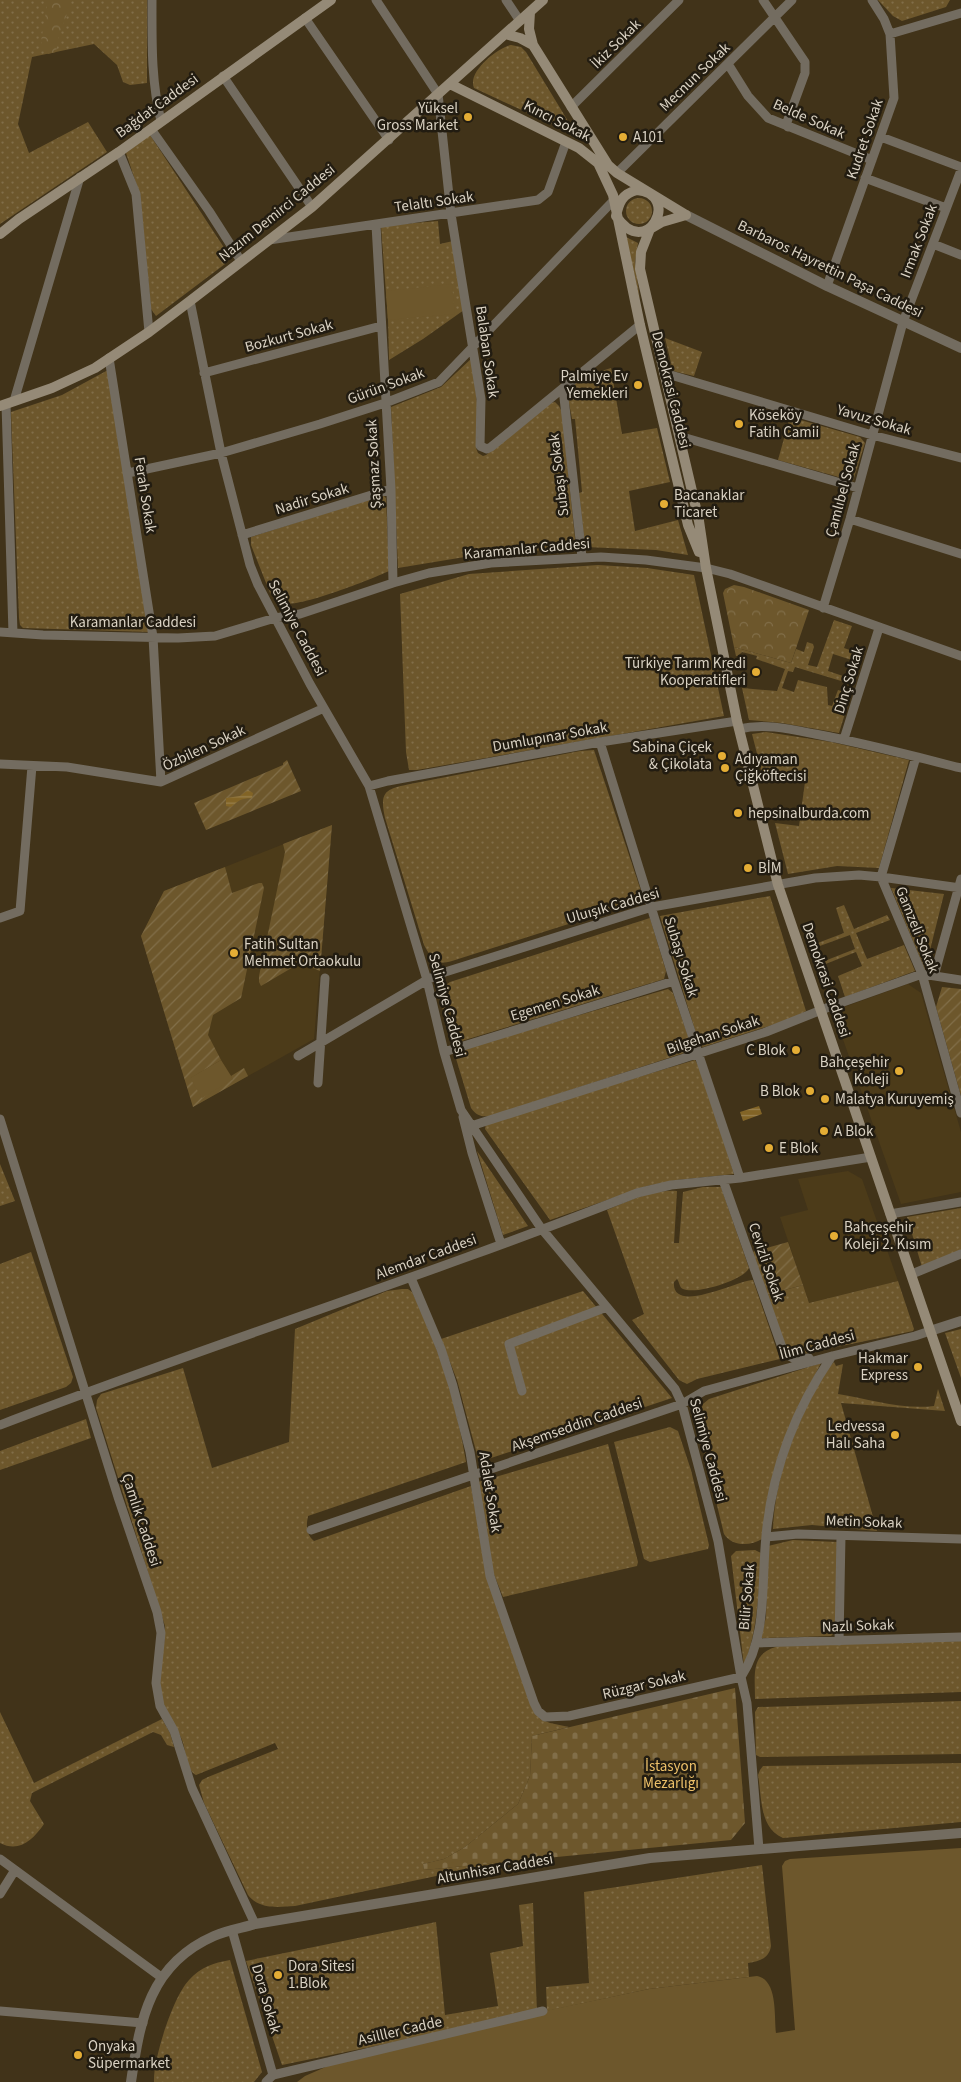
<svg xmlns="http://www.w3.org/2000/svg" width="961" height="2082" font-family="'Source Sans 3',sans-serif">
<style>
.built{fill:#4c3b19}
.grass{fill:url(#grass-dots)}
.forest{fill:url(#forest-crowns)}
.cemetery{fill:url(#cemetery-stones)}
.garden{fill:url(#garden-furrows)}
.pitch{fill:#6d572c}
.water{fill:url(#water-rules)}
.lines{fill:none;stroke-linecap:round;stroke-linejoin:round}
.minor{stroke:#736c60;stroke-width:9}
.tertiary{stroke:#736c60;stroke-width:10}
.secondary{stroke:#958a77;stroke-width:10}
.poi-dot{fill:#e4ad35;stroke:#221c11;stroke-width:2}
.labels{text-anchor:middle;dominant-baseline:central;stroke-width:5;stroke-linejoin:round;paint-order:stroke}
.street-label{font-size:15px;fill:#dad2c3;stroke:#221c11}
.poi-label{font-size:15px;fill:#dad2c3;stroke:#221c11;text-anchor:start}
.park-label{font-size:15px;fill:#edc069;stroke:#221c11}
</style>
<defs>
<pattern id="grass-dots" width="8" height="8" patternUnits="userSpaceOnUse" patternTransform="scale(1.25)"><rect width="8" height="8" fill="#6d572c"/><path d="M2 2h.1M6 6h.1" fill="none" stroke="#816e49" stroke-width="1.8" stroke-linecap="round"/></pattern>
<pattern id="forest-crowns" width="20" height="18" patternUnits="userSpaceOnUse" patternTransform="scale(1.25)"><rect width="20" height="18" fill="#6d572c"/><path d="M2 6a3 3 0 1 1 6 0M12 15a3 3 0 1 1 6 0" fill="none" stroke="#816e49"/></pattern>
<pattern id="cemetery-stones" width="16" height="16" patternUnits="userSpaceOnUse" patternTransform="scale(1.25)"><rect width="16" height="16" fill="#6d572c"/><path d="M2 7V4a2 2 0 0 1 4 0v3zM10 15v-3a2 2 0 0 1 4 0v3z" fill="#816e49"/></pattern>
<pattern id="garden-furrows" width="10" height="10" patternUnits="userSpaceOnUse" patternTransform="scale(1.25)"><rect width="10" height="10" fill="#6d572c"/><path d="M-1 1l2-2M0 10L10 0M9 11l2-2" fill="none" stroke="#816e49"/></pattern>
<pattern id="water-rules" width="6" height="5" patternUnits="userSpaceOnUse" patternTransform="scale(1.25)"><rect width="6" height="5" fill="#826426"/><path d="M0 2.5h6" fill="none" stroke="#99804e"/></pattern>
</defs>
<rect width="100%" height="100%" fill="#413319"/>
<path class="built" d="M332,825L314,1039L193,1107L141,936L164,891Z
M908,984L921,993L961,1132V1192L901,1204L833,1011Z
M848,1171L862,1179L898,1281L809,1303L780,1217L808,1210L798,1179Z"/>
<path class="grass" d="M0,0H147V83L130,85L123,82L117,65L94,44L32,57L18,124L29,153L88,122L107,152L0,224Z
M878,0H950L946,7L902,21L893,16Z
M511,45L521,47L526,52L571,126V130L567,131L474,88C467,72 497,48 511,45Z
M150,135L225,249V264L156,316L151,309L140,195L126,153Z
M626 211a13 13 0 1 1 26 0a13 13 0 1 1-26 0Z
M438,221L440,244L453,241L464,310L423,339L389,360L388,320L381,226Z
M626,237L638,243L635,262L640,300Z
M665,338L702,352L694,376L673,371Z
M472,358L478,412L476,448L478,453L483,456L486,455L551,403L555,402L559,406L562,412L576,548L483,554L398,568L391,407L441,387Z
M611,368L622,434L657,428L670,482L629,491L635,531L678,520L688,555L656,550L585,547L579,493L582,492L575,419H572C571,411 567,399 569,391C573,378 600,372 611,368Z
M108,370L149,632L23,628L20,625L19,618L11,412L62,395Z
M790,417L860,437L865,443L853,481L778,460Z
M383,495L386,498L389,571C372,579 297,609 282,603C277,601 274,596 270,593L251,545V537Z
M598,565L647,568L694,575L724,716L417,770H409L406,752L400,594L469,574Z
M834,620L852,626L844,648L864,655L858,662L833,654L828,671L852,679L851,684L795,667L793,672L788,671L782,688L794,692L798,680L827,687L828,705L832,706L838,690L851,694L839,733L782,723L749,720L742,688L777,691L785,669L756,659L757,656L742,652L738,656H736L734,647L791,663L796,649L804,652L807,642L813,644L814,647L808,665L817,667Z
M766,732L831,742L909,760L879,868L837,866L788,874L775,823L799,826L805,782L763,777L752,734Z
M594,750L644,900L452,961C434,966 432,959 424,945L385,818C379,791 386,789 410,784L580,751Z
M891,888L944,894L925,970Z
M770,896L806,1011L791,1019L703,1047L700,1045L698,1040L660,916Z
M844,905L854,929L887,915L890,920L856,933L867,959L904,945L915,971L845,997L838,976L862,966L856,952L823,965L822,962L855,949L850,935L817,947L815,944L844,933L836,908Z
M650,918L666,971L664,979L452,1044L440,999C440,990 443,987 450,982Z
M668,989L673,993L693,1050L491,1116C481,1117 477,1116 471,1108L454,1052Z
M695,1060L701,1070L734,1174L677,1180L647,1186L550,1220L485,1129L486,1123Z
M477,1151L528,1226L503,1235Z
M0,1164L15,1201L0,1206Z
M703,1187H721L749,1268C744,1280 696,1295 683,1289C679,1287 680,1283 677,1279L674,1282C671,1316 741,1279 753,1280L780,1359L697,1379L687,1384L679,1380L632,1320L644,1314L607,1210C628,1201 653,1189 677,1191L674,1243H679L683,1192Z
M961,1208V1250L922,1267L907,1217Z
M31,1252L73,1377L71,1383L66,1387L0,1410V1264Z
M898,1281L914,1329L913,1331L799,1355L787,1352L766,1295L803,1285L809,1303Z
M402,1289H408L412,1292C438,1344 457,1404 466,1462L308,1516C306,1527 306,1534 314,1541L471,1486L487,1572L540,1719L550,1723L569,1727L532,1736L530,1776L518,1804L465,1847L444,1859L423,1864L424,1870L502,1862L295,1906C278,1907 260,1910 248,1895L204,1803L199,1785L202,1780L208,1777L278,1749L275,1743L196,1775C186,1770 186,1750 182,1740C176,1724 161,1709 160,1691C157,1669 166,1648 165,1626L96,1408L97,1400L101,1394L183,1368L212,1468L289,1442L295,1329L387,1291Z
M583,1291L672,1398L479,1462L457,1380L441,1339Z
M961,1329V1378L945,1333Z
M834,1362L836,1366L843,1364L838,1394C869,1399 903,1410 934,1406L938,1389L945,1411L841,1403L877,1531L812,1525L773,1529C775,1481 792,1433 815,1391C821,1381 825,1370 834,1362Z
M821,1363L795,1414L762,1539C751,1546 732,1547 724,1534L697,1423L703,1404L709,1399Z
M86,1419L91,1438L0,1470V1451Z
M670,1427L678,1431L691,1470L709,1545L708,1549L650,1562L644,1559L614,1442Z
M608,1444L638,1562L637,1566L503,1597L491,1567L478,1482Z
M793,1540L837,1542L836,1621L834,1633L831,1636L761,1638L766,1617L768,1546Z
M755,1550L761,1553C759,1592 758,1629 744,1666L731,1556L736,1551Z
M961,1641V1692L755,1699C755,1674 750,1653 779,1646Z
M961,1701V1754L760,1757L756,1755L755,1712L758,1707Z
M0,1712L34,1783L162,1719L170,1733L174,1747L167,1745L161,1735L153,1732L32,1793L30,1801L44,1824C33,1840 19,1853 0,1843Z
M961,1763V1822L783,1838C759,1828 762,1797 758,1775L760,1770L763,1766Z
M762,1865L771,1946C769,1959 759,1961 748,1963L749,1977L649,1989L547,2011L546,1987L589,1983L584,1892Z
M533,1903L537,2013L282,2065L246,1961L436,1922L445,2015L498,2006L490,1953L523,1946L519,1905Z
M230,1960L262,2072L254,2082H154C153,2059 173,1997 189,1980C201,1967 213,1963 230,1960Z"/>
<path class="forest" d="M48,0H72L59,36L56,52L48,54L43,48L41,41Z
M734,585L744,587L809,610L791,663L734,647L723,593L725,589Z"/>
<path class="cemetery" d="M735,1688L745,1823L731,1840L424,1870L423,1864L444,1859L465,1847L518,1804L530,1776L532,1736Z"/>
<path class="garden" d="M287,760L301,791L206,830L194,803L283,765V763Z
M332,825L320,971L300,963L261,986L259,982V976L285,852L283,844Z
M225,867L232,893L259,883H262L264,888L241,998L213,1015L208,1035L221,1060L191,1078L232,1079L231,1076L244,1068L248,1076L193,1107L141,936L164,891Z
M942,987L961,989V1096L936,1007Z
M788,1242L803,1285L766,1295L752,1252Z"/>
<path class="pitch" d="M452,284L455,314L388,320L386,291Z
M221,1060L233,1079L202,1098L190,1078Z
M961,1848V2082H297L305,2076L369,2048L649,1989L757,1976C778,1980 774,2016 776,2033L795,2030L782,1866L785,1861L790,1859Z"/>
<path class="water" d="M248,790L253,793L252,798C240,799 241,799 231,807L226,806V798L240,796Z
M759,1106L762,1114L743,1121L740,1112Z"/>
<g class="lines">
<path class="minor" d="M152,0C152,42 151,81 161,121
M376,0L438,94L451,214L481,399L480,446L487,449L491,447L640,325
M506,0L520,21
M763,0L805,62V73L787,122L788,127
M305,18L389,140
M890,34L961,13
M728,64L748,96L768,118L872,160
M223,76L312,207
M571,107L679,0
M151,129L209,211L241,261
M881,137L961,167
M119,152L136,194L149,332
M617,173L792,0
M865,178L946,208
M376,225L391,489L393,583
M269,240L538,200L548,192L566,142
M933,244L961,255
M827,286L894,98L890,34L884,19L872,0
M190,301L221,453L250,565L258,585L310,684L369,786L427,980L444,1052L461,1110L541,1228L675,1389L682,1404L718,1541L741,1677L569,1716L545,1717L538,1711L534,1703L490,1576L470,1452L453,1386L441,1349L411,1278
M109,358L153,637L161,782
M204,373L381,326
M664,373L872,435L961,458
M563,389L582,557
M14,401L80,177
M6,404L13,633
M679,436L858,488
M128,473L221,453L320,424L385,403L439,382L614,200
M850,519L961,554
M242,535L391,489
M823,608L850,519L903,322L961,170
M0,632L43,635L178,638L215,636L275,618L300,614L393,583L429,573L491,563L601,557L646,560L706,568L730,574L961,656
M739,729C764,723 790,729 815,734C864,743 913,756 961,768
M844,739L879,628
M600,742L674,981L740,1178
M916,757L881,877L922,974L961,1113
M0,764L67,767L161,782L324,708
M369,786L388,781L600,742L737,721
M0,918L20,911L32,766
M934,976L961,879
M444,1052L674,981
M298,1056L427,980L442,973L652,907L815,878L859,875L881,877L961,888
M318,1083L325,978
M463,1117L472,1153L501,1244
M0,1119L118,1497L157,1612L161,1633L156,1683L160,1706L174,1731L192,1788L255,1924
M471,1126L766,1032L829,1007L922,974L961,980
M723,1180L784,1353L795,1359L809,1358
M890,1214L961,1202
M912,1274L961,1254
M522,1391L509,1344L607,1307
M0,1425C211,1344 427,1276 637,1193L671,1185L740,1178L871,1157
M311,1530L682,1404L704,1391L832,1356L915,1336L930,1331
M766,1537L798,1534L961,1539
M839,1641L841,1536
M757,1643L961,1637
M759,1849L747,1703L741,1677C768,1636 761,1584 766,1536C772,1471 795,1410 832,1356
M0,1859L161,1977
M0,1894L15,1870
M232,1930L273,2075
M0,2011L143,2023
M266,2082L273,2075L543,2011"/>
<path class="tertiary" d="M686,215L827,286L961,348
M930,1331L961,1321
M131,2082C140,2019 150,1964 214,1936C227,1930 242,1928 255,1924L650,1858L961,1833"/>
<path class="secondary" d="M530,12L529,29L533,45L608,165L617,173L686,215
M505,34L520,38L533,45
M450,84L579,148L598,163L613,195L640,325L688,525L699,552
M637,190C682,194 647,262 616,216C619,202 622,194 637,190Z
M686,215L662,222L650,229L641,252L640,269L699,521L706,568L737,721L778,885L961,1421
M0,234L19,219L119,152L331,0
M0,406L52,388L95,368L149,332L190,301L312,207L543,0"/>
</g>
<g class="poi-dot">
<circle cx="468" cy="117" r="5"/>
<circle cx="623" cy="137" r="5"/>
<circle cx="638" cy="385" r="5"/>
<circle cx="739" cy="424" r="5"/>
<circle cx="664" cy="504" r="5"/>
<circle cx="756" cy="672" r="5"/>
<circle cx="722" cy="756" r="5"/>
<circle cx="725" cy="768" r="5"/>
<circle cx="738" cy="813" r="5"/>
<circle cx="748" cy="868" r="5"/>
<circle cx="234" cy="953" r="5"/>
<circle cx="796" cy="1050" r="5"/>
<circle cx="899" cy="1071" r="5"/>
<circle cx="810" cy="1091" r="5"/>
<circle cx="825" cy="1099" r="5"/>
<circle cx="824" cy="1131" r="5"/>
<circle cx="769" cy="1148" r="5"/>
<circle cx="834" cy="1236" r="5"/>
<circle cx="918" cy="1367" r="5"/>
<circle cx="895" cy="1435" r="5"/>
<circle cx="278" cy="1975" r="5"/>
<circle cx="78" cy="2055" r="5"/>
</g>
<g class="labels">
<g class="street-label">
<text transform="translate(616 44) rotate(-45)">İkiz Sokak</text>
<text transform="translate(695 77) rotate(-44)">Mecnun Sokak</text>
<text transform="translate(157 106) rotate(-36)">Bağdat Caddesi</text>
<text transform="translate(809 119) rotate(24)">Belde Sokak</text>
<text transform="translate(557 121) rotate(27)">Kıncı Sokak</text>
<text transform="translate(865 139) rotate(-71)">Kudret Sokak</text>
<text transform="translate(434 202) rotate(-8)">Telaltı Sokak</text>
<text transform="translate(277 213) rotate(-39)">Nazım Demirci Caddesi</text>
<text transform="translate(919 241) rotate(-69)">Irmak Sokak</text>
<text transform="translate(830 269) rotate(26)">Barbaros Hayrettin Paşa Caddesi</text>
<text transform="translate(289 336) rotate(-15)">Bozkurt Sokak</text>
<text transform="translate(487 352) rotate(82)">Balaban Sokak</text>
<text transform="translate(386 386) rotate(-20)">Gürün Sokak</text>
<text transform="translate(671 390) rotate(76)">Demokrasi Caddesi</text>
<text transform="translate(874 420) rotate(16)">Yavuz Sokak</text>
<text transform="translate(374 464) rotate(-93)">Şaşmaz Sokak</text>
<text transform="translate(559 475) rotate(-97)">Subaşı Sokak</text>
<text transform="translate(843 490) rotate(-75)">Çamlıbel Sokak</text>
<text transform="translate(145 495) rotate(81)">Ferah Sokak</text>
<text transform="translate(312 499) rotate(-17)">Nadir Sokak</text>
<text transform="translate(527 549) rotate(-5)">Karamanlar Caddesi</text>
<text x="133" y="622">Karamanlar Caddesi</text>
<text transform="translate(297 628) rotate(62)">Selimiye Caddesi</text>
<text transform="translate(849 680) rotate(-73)">Dinç Sokak</text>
<text transform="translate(550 737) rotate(-10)">Dumlupınar Sokak</text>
<text transform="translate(204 748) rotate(-25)">Özbilen Sokak</text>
<text transform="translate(613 906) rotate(-16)">Uluışık Caddesi</text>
<text transform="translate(917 930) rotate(68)">Gamzeli Sokak</text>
<text transform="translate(681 957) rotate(73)">Subaşı Sokak</text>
<text transform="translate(826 980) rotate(71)">Demokrasi Caddesi</text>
<text transform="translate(555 1003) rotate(-17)">Egemen Sokak</text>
<text transform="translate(447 1005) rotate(75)">Selimiye Caddesi</text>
<text transform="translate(713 1035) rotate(-18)">Bilgehan Sokak</text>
<text transform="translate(426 1257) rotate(-20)">Alemdar Caddesi</text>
<text transform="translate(766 1262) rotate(71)">Cevizli Sokak</text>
<text transform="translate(817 1345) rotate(-15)">İlim Caddesi</text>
<text transform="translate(577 1425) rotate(-19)">Akşemseddin Caddesi</text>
<text transform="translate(708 1450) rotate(75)">Selimiye Caddesi</text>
<text transform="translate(490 1492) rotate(81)">Adalet Sokak</text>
<text transform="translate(141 1520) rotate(72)">Çamlık Caddesi</text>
<text transform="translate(864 1522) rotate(2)">Metin Sokak</text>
<text transform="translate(747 1597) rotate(-85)">Bilir Sokak</text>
<text transform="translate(858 1626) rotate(-2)">Nazlı Sokak</text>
<text transform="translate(644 1685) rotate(-13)">Rüzgar Sokak</text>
<text transform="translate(495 1869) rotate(-10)">Altunhisar Caddesi</text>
<text transform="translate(266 1999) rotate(74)">Dora Sokak</text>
<text transform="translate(400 2031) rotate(-13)">Asilller Cadde</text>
</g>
<g class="poi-label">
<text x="458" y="108" text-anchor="end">Yüksel<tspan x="458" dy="17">Gross Market</tspan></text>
<text x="633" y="137">A101</text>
<text x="628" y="376" text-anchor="end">Palmiye Ev<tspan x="628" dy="17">Yemekleri</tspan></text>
<text x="749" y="415">Köseköy<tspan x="749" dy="17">Fatih Camii</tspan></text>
<text x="674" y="495">Bacanaklar<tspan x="674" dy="17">Ticaret</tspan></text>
<text x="746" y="663" text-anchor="end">Türkiye Tarım Kredi<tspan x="746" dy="17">Kooperatifleri</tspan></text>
<text x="712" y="747" text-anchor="end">Sabina Çiçek<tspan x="712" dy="17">&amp; Çikolata</tspan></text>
<text x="735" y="759">Adıyaman<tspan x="735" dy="17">Çiğköftecisi</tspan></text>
<text x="748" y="813">hepsinalburda.com</text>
<text x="758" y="868">BİM</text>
<text x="244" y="944">Fatih Sultan<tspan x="244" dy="17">Mehmet Ortaokulu</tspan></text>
<text x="786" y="1050" text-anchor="end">C Blok</text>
<text x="889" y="1062" text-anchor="end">Bahçeşehir<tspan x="889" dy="17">Koleji</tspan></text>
<text x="800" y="1091" text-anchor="end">B Blok</text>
<text x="835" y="1099">Malatya Kuruyemiş</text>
<text x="834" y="1131">A Blok</text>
<text x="779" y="1148">E Blok</text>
<text x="844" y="1227">Bahçeşehir<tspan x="844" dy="17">Koleji 2. Kısım</tspan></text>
<text x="908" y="1358" text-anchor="end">Hakmar<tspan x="908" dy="17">Express</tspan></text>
<text x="885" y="1426" text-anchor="end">Ledvessa<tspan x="885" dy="17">Halı Saha</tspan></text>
<text x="288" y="1966">Dora Sitesi<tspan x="288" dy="17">1.Blok</tspan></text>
<text x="88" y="2046">Onyaka<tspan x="88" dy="17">Süpermarket</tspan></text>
</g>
<g class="park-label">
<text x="671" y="1766">İstasyon<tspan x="671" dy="17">Mezarlığı</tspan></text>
</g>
</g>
</svg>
